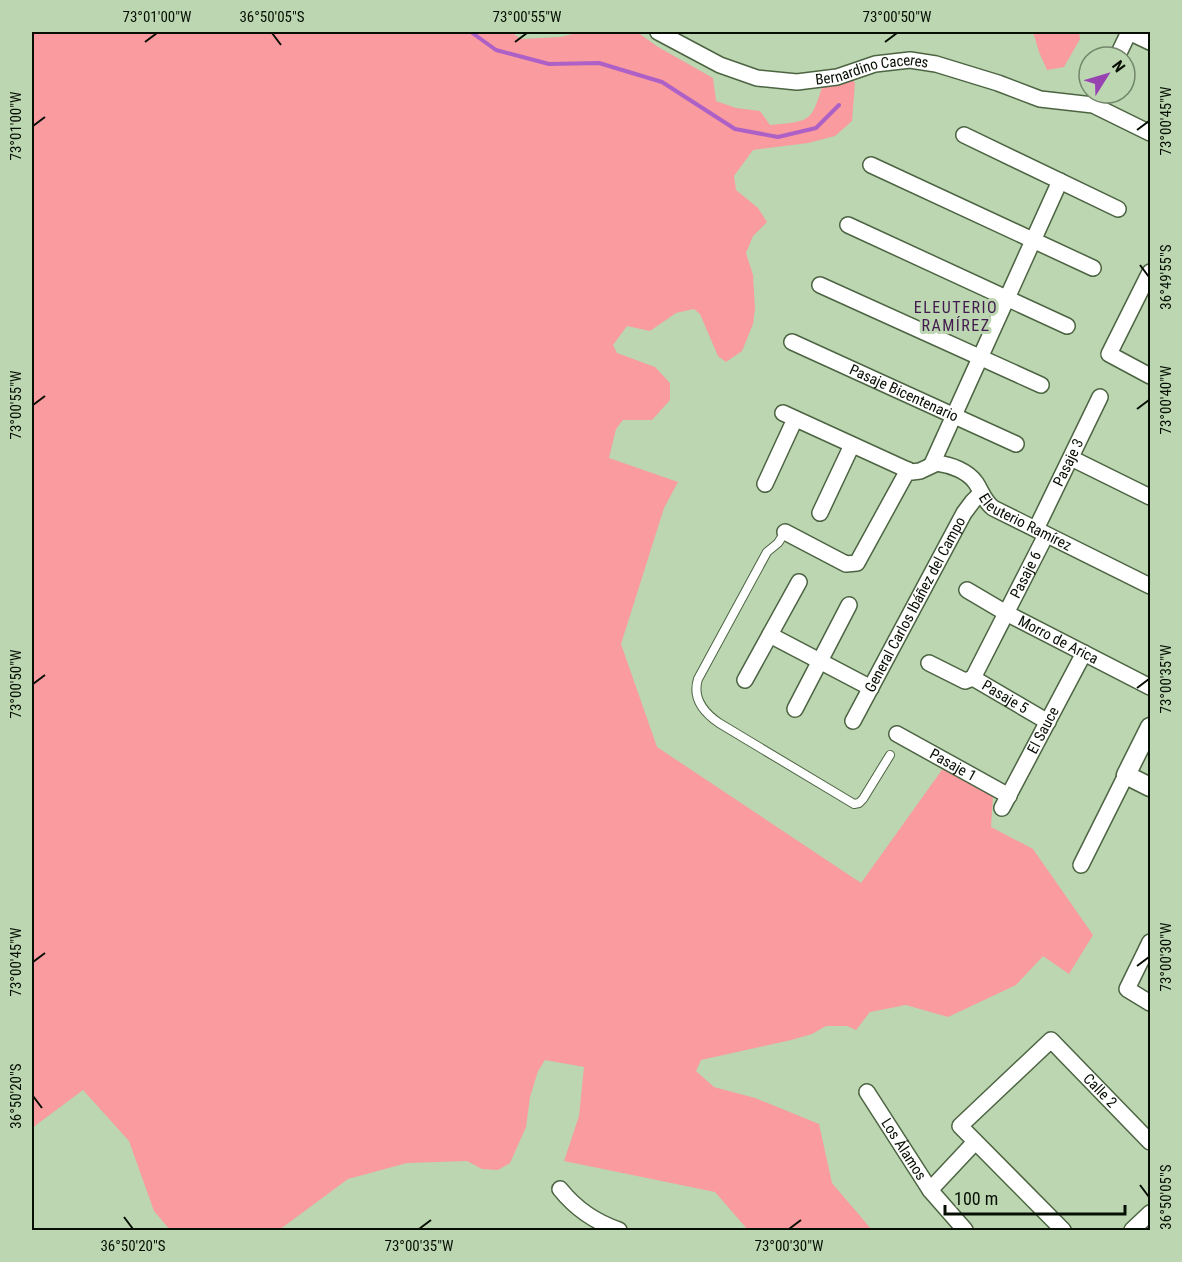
<svg xmlns="http://www.w3.org/2000/svg" width="1182" height="1262" font-family="'Roboto Condensed',sans-serif">
<style>
.green{fill:#fa9b9f}
.lines{fill:none;stroke-linecap:round;stroke-linejoin:round}
.stream{stroke:#ad61c7;stroke-width:4}
.service-casing{stroke:#4c6442;stroke-width:10}
.minor-casing{stroke:#4c6442;stroke-width:18}
.tertiary-casing{stroke:#4c6442;stroke-width:21}
.service{stroke:#fff;stroke-width:8}
.minor{stroke:#fff;stroke-width:15}
.tertiary{stroke:#fff;stroke-width:18}
.ticks{fill:none;stroke:#070f04;stroke-width:2}
.labels{text-anchor:middle;dominant-baseline:central;stroke-width:6;stroke-linejoin:round;paint-order:stroke}
.street-label{font-size:15px;fill:#070f04;stroke:#bbd6b0}
.neighbourhood-label{font-size:16px;letter-spacing:1.5px;fill:#421a4f;stroke:#bbd6b0}
.neatline{fill:none;stroke:#070f04;stroke-width:2}
.ticks-label{font-size:15px;text-anchor:middle;fill:#070f04}
</style>
<rect width="100%" height="100%" fill="#bbd6b0"/>
<path class="green" d="M32,32H511L521,39L561,37L581,32H637L658,47L713,78L716,101L736,108L760,111L770,125C813,121 811,122 824,81L851,78L855,83L852,121L835,136L808,143L753,150L734,176L736,190L758,208L767,222L753,236L746,253L753,275L755,309L753,324L742,351L726,362L718,356L700,314L694,309L676,313L650,331L627,326L613,345L617,353L655,367L670,383V400L652,420H623L616,429L609,458L678,482L664,508L621,644L657,747L861,883L944,767L993,796L991,827L1033,849L1093,935L1069,974L1043,956L1016,985L948,1017L906,1005L870,1012L856,1030L847,1026H826L812,1034L791,1040L701,1060L696,1071L714,1087L755,1098L819,1124L832,1183L872,1230H748L715,1192L564,1161L579,1116L584,1067L545,1060L538,1071L530,1097L526,1127L510,1163L498,1170L482,1169L467,1161L407,1163L348,1179L279,1230H170L154,1211L129,1141L83,1090L32,1128Z
M1033,32H1079L1080,39L1064,67L1047,70L1039,52Z"/>
<g class="lines">
<path class="stream" d="M471,32L496,50L549,64L599,63L662,82L735,129L778,137L816,128L839,105"/>
<g class="service-casing">
<path id="service" d="M785,532L778,543L767,552L698,679C692,698 703,712 719,723L854,804L859,803L863,799L890,755"/>
</g>
<g class="minor-casing">
<g id="minor">
<path id="s1" d="M658,32L720,65L757,78L797,82L837,77L875,64L910,60L936,64L998,83L1040,99L1093,105L1150,133"/>
<path d="M1117,57L1129,32L1150,42"/>
<path d="M964,135L1118,209"/>
<path d="M871,165L1093,268"/>
<path d="M848,225L1067,326"/>
<path d="M1150,272L1109,354L1150,376"/>
<path d="M820,285L1041,385"/>
<path id="s2" d="M792,342L1016,444"/>
<path id="s3" d="M783,413L912,472L920,471L937,463C951,465 968,471 976,483C982,492 984,501 993,508L1150,586"/>
<path d="M1071,458L1150,497"/>
<path d="M932,464L1060,181"/>
<path d="M765,484L795,419"/>
<path d="M820,513L852,445"/>
<path id="s4" d="M1036,529L1100,397"/>
<path d="M785,532L846,564L857,563L908,470"/>
<path id="s5" d="M967,590L1006,613L1150,687"/>
<path d="M770,635L871,688"/>
<path id="s6" d="M929,663L965,681L973,678L1048,722"/>
<path id="s7" d="M973,678L1046,535"/>
<path d="M745,680L799,582"/>
<path d="M795,709L849,605"/>
<path id="s8" d="M853,721L964,513L973,501L981,493"/>
<path id="s9" d="M897,734L1009,796"/>
<path id="s10" d="M1002,808L1084,653"/>
<path d="M1081,865L1126,775"/>
<path d="M1150,942L1127,989L1150,1003"/>
<path id="s11" d="M867,1092L930,1190L965,1230"/>
<path d="M560,1189C576,1209 595,1222 619,1230"/>
<path d="M930,1190L975,1142"/>
<path id="s12" d="M1063,1230L960,1126L1051,1040L1150,1142"/>
<path d="M1132,1230L1150,1213"/>
</g>
</g>
<g class="tertiary-casing">
<path id="tertiary" d="M1150,727L1126,775L1150,787"/>
</g>
<use href="#service" class="service"/>
<use href="#minor" class="minor"/>
<use href="#tertiary" class="tertiary"/>
</g>
<path class="ticks" d="M272,33L281,45M145,42L157,33M515,42L527,33M885,42L897,33M33,126L45,117M1137,130L1149,121M1140,265L1149,277M33,405L45,396M1137,409L1149,400M33,684L45,675M1137,688L1149,679M33,962L45,953M1137,966L1149,957M33,1096L42,1108M1140,1185L1149,1197M124,1217L133,1229M419,1229L431,1220M789,1229L801,1220"/>
<g class="labels">
<g class="street-label">
<text stroke="none"><textPath href="#s1" startOffset="226">Bernardino Caceres</textPath></text>
<text stroke="none"><textPath href="#s2" startOffset="123">Pasaje Bicentenario</textPath></text>
<text stroke="none"><textPath href="#s4" startOffset="74">Pasaje 3</textPath></text>
<text stroke="none"><textPath href="#s3" startOffset="279">Eleuterio Ramírez</textPath></text>
<text stroke="none"><textPath href="#s7" startOffset="116">Pasaje 6</textPath></text>
<text stroke="none"><textPath href="#s8" startOffset="132">General Carlos Ibáñez del Campo</textPath></text>
<text stroke="none"><textPath href="#s5" startOffset="104">Morro de Arica</textPath></text>
<text stroke="none"><textPath href="#s6" startOffset="86">Pasaje 5</textPath></text>
<text stroke="none"><textPath href="#s10" startOffset="88">El Sauce</textPath></text>
<text stroke="none"><textPath href="#s9" startOffset="64">Pasaje 1</textPath></text>
<text stroke="none"><textPath href="#s12" startOffset="342">Calle 2</textPath></text>
<text stroke="none"><textPath href="#s11" startOffset="68">Los Álamos</textPath></text>
</g>
<g class="neighbourhood-label">
<text x="956" y="307">ELEUTERIO<tspan x="956" dy="18">RAMÍREZ</tspan></text>
</g>
</g>
<rect width="1182" height="1262" fill="none" stroke="#bbd6b0" stroke-width="66"/>
<g transform="translate(1107 75) rotate(53)"><circle r="28" fill="#bbd6b0" stroke="#73866b" stroke-width="1.5"/>
<path d="M0-4.5L10 22L0 15L-10 22Z" fill="#9744b2"/>
<text y="-9" font-size="16" font-weight="bold" text-anchor="middle" fill="#070f04">N</text>
</g>
<path d="M945 1205v9h180v-9" fill="none" stroke="#070f04" stroke-width="3"/>
<text x="954" y="1205" font-size="18" fill="#070f04" stroke="#bbd6b0" stroke-width="4.5" paint-order="stroke">100 m</text>
<rect x="33" y="33" width="1116" height="1196" class="neatline"/>
<g class="ticks-label">
<text x="157" y="22">73°01'00"W</text>
<text x="272" y="22">36°50'05"S</text>
<text x="527" y="22">73°00'55"W</text>
<text x="897" y="22">73°00'50"W</text>
<text transform="translate(1166 121) rotate(-90)" y="5">73°00'45"W</text>
<text transform="translate(16 126) rotate(-90)" y="5">73°01'00"W</text>
<text transform="translate(1166 277) rotate(-90)" y="5">36°49'55"S</text>
<text transform="translate(1166 400) rotate(-90)" y="5">73°00'40"W</text>
<text transform="translate(16 405) rotate(-90)" y="5">73°00'55"W</text>
<text transform="translate(1166 679) rotate(-90)" y="5">73°00'35"W</text>
<text transform="translate(16 684) rotate(-90)" y="5">73°00'50"W</text>
<text transform="translate(1166 957) rotate(-90)" y="5">73°00'30"W</text>
<text transform="translate(16 962) rotate(-90)" y="5">73°00'45"W</text>
<text transform="translate(16 1096) rotate(-90)" y="5">36°50'20"S</text>
<text transform="translate(1166 1197) rotate(-90)" y="5">36°50'05"S</text>
<text x="133" y="1251">36°50'20"S</text>
<text x="419" y="1251">73°00'35"W</text>
<text x="789" y="1251">73°00'30"W</text>
</g>
</svg>
